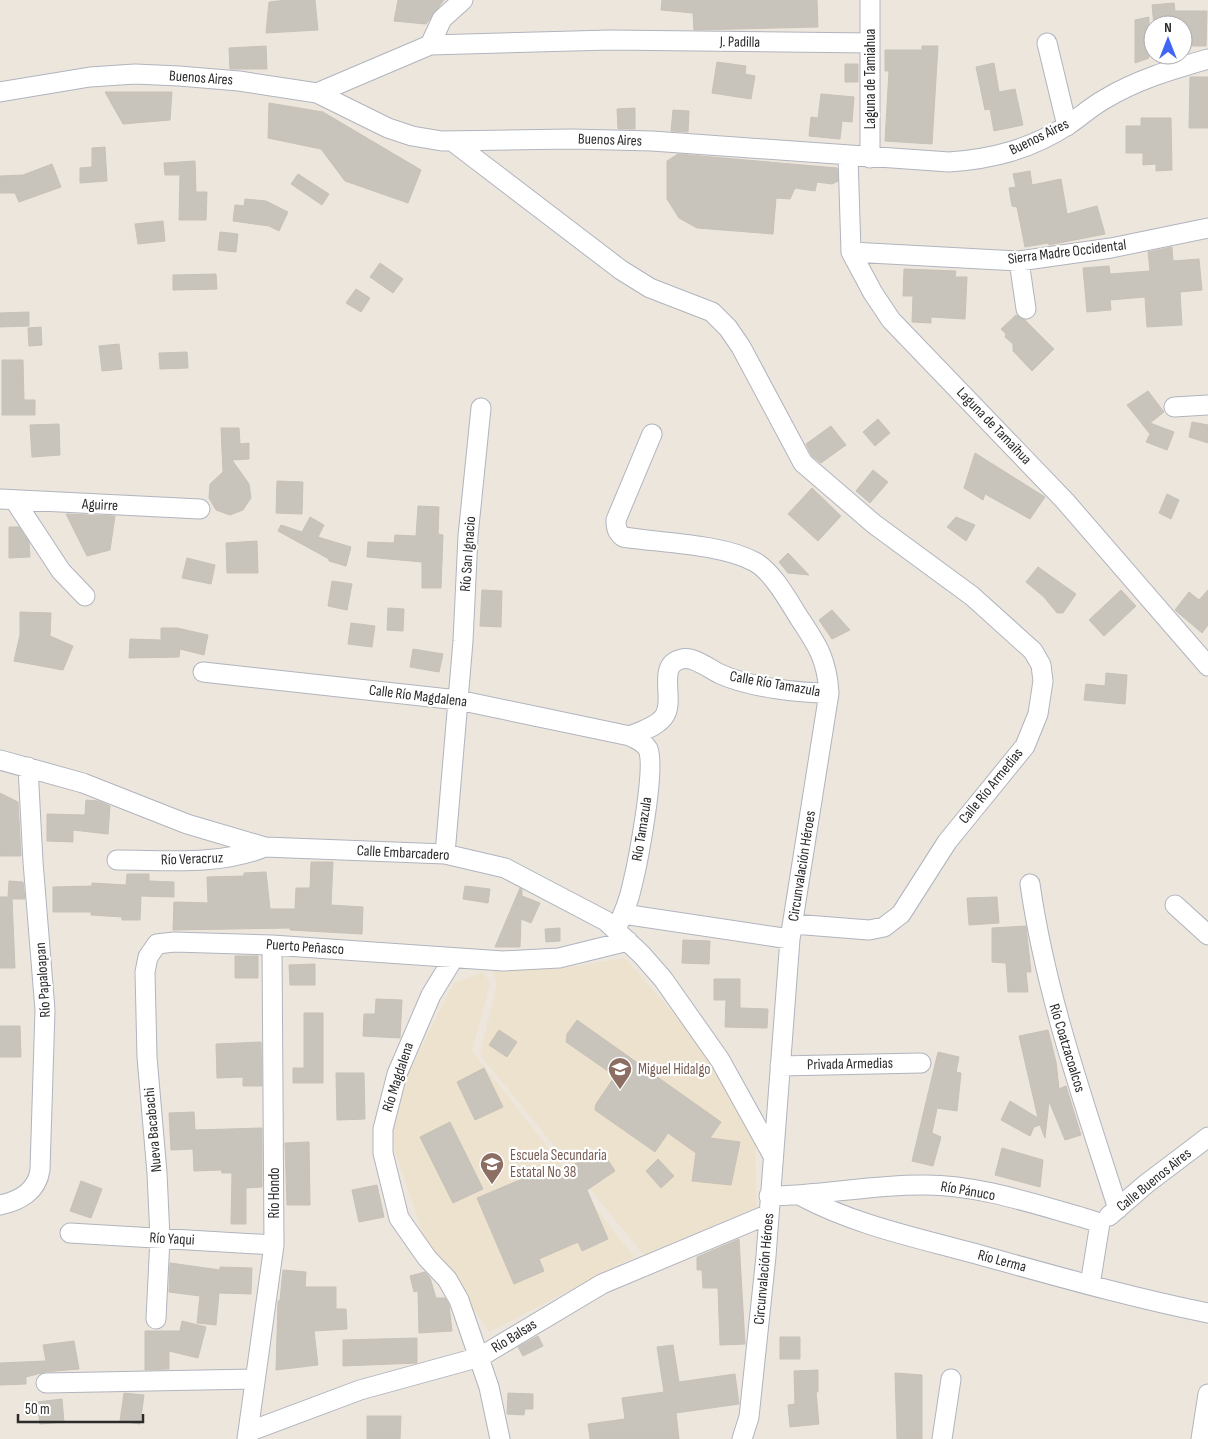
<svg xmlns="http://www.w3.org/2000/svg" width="1208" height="1439" font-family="'Sofia Sans Condensed',sans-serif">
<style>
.education{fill:#ede2cd}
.building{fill:#c8c4bc;stroke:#c8c1b7}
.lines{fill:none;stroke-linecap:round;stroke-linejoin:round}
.minor-casing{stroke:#b1b4be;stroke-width:21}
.minor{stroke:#fff;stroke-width:19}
.labels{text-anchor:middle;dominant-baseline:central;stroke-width:4.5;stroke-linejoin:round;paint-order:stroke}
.street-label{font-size:15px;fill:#2b2b2b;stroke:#fff}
.education-label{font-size:15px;fill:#785e54;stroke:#fff;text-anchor:start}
</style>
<rect width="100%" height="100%" fill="#ece6dd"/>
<path class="education" d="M625,958L702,1046L755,1126L756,1208L644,1255L480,1055L497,984L493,971L565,968Z
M483,972L490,983L472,1051L634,1257L489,1332L424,1237L389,1133L407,1076L453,984Z"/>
<path class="building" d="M286,0H315L318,30L266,33L269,2Z
M398,0H444L426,24L394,21Z
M662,0H817L818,27L694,30L693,13L661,10Z
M1174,3L1175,11H1207L1206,46H1185V25H1154L1152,5Z
M1149,17V58L1135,63V20Z
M266,46L267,69H230L229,48Z
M922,46H938L932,144L885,141L889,71H885V50H922Z
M717,62L746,66L745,74L755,76L751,99L712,93Z
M994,63L999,92L1015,89L1023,125L994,131L990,109L985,110L976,67Z
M845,64H858V82H845Z
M1190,77H1208V128H1189Z
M105,92H172L170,120L123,124Z
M821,94L854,97L852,122L842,121L840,139L809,136L811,117L818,118Z
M269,103L323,112L421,170L408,203L345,181L321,149L268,138Z
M635,108V129H618L617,109Z
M673,110L689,111L688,132L671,131Z
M1141,118H1171L1172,170L1156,171V164L1143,165V153H1126V126H1141Z
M105,147L107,181L80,183V168L92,167V148Z
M678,154L837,168L838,181L832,184L817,182L815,191L795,188L790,199L776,198L773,234L697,228L679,218L667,199V161Z
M195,161L196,192H207L206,220H179L180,175H165L164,163Z
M52,164L61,187L19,202L15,193H0V176L23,175Z
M1030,171L1032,185L1061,179L1067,214L1097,206L1105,234L1049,245L1048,243L1025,247L1017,207L1012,206L1009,188L1016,187L1013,174Z
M298,174L329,194L322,205L291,184Z
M245,199L266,201L288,212L279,231L269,226L233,221L235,205L244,206Z
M163,221L165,241L138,244L135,224Z
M220,232L238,234L236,252L218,250Z
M1172,247L1173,261L1199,259L1202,290L1180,292L1182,325L1147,327L1145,297L1110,300L1111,310L1087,312L1083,268L1109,266L1110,274L1150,271L1148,252Z
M380,263L403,279L393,293L370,277Z
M904,269L956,271L955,277H967L965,319L931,317V323L912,322L913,296H903Z
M216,274L217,289L173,290V275Z
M356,289L370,298L361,312L346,303Z
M29,312V326L0,327V313Z
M1016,315L1025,320L1054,349L1032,371L1013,351V344L1005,337L1006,334L1001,329Z
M41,327L42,345L29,346L28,328Z
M119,344L122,369L102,371L99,346Z
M187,352L188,368L160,369L159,353Z
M2,360H23L24,400H35V415H2Z
M1148,391L1164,412L1150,423L1174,432L1167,450L1146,442L1150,434L1127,405Z
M878,419L890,433L875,446L863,432Z
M1192,422L1208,425V443L1189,437Z
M59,424L60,455L32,457L30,425Z
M831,426L846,445L821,463L812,456L806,444Z
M221,428H239L240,444L249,443V459L232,460L249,484L251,498L243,510L230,515L216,510L209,498L210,484L223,472Z
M975,453L1045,497L1030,519L985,494L983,500L964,488Z
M873,470L888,482L870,503L856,491Z
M277,481L303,482L302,514L276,513Z
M812,488L841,516L818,541L788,514Z
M1167,494L1179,500L1171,519L1159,513Z
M418,506L439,507L438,534L443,535L441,588H422V562L367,557L368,542L394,543L395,535L416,536Z
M66,514L115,516L110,550L87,556Z
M310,517L324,525L318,537L351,547L346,566L329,561V559L278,531L281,525L302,532Z
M956,517L975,525L966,541L947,527Z
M9,527H19L29,542L30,557L9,558Z
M257,541L258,573H227L226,543Z
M788,553L809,575L788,573L779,562Z
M187,558L215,565L211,584L182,578Z
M1038,567L1076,594L1063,613H1057L1044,597L1026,582Z
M332,581L352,584L347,610L328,606Z
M482,590L502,591L501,627L480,626Z
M1121,590L1136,606L1104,636L1089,620Z
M1208,590V625L1202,633L1175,610L1189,592L1199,600Z
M388,608L404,609L403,631L387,630Z
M832,610L850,630L832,639L819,620Z
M20,612L51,613L50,636L73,646L63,670L14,661L20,635Z
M351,623L375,626L372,647L348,644Z
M161,628H177L208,635L204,655L180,649L179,657L129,658L130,639L161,640Z
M413,649L443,654L439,672L410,667Z
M1106,673L1127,675L1125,704L1084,700L1086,684L1105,686Z
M0,793L18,802L21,856H0Z
M86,800L98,801L110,806L108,834L73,830V842L47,841V814L85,815Z
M311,862H333L331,905L363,907L362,934L290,930V928L173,930L174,902L208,903L207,877L244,876V873L266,872L270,909H295L296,888H310Z
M127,874H149V881L174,882V897L141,896L140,920H122V917L91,915V912H53V887L92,886V883L126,885Z
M9,881L23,882L25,899H12L15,968H0V897H8Z
M465,886L490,889L488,903L463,899Z
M520,888L522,890V896L540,903L531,923L521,919L520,947H495Z
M997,897L999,923L969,925L967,898Z
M1026,926L1031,972H1026L1028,992H1008L1006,963L992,962V928Z
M560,928V941L546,942L545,929Z
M683,940L710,941L709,964L682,963Z
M235,956H258V978H235Z
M315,964V985H290L289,965Z
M714,979H740V1008L768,1009L767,1028L725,1027L726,1000H714Z
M376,999L402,1000L400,1038L363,1036L364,1014H375Z
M304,1013H323V1083H293V1068H304Z
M577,1020L721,1122L710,1138L740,1142L731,1185L692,1181L696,1153L668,1133L655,1152L595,1110L596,1104L615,1076L566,1042L567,1034Z
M0,1026H20L21,1057H0Z
M499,1030L517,1042L507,1057L489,1045Z
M1048,1030L1056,1062L1059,1089L1066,1086L1081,1135L1065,1140L1049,1101L1045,1138L1040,1125L1034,1127L1030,1136L1001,1120L1010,1101L1038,1118L1019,1036Z
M261,1042L262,1086H243V1077L217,1078L216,1044Z
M938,1052L959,1057L956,1072L961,1073L957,1111L937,1108L932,1133L941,1137L933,1166L912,1161Z
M484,1068L503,1107L475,1120L457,1082Z
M336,1073H364L365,1119L337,1120Z
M194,1112L195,1130L262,1128V1187L246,1188V1224H231L232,1173H222L221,1170L194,1171L193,1149L171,1150L169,1113Z
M450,1122L483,1189L453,1203L420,1137Z
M309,1142L310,1205H287L285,1143Z
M1002,1148L1043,1160L1040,1187L995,1175Z
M601,1149L615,1171L587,1190L608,1239L582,1251L578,1242L539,1259L544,1271L514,1284L477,1198L541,1171L544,1177L586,1159Z
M658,1159L674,1176L661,1188L646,1171Z
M81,1181L102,1189L91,1218L70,1211Z
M377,1185L384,1217L359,1222L352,1190Z
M739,1239L745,1344L720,1345L718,1288H703L702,1270H697V1257Z
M170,1263L220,1270V1267L252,1268L251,1294L219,1293L216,1325L197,1323L200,1296L169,1292Z
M283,1270L306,1272L305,1287H336V1309H346L347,1329L314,1331L318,1365L276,1370L278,1301L280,1300Z
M425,1272L430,1278L436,1298H445L449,1305L452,1331L419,1333L418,1291L414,1292L410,1276Z
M182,1321L206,1327L198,1358L169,1351V1369L145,1370V1331H180Z
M538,1336L543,1346L523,1356L518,1347Z
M780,1337H800V1359H780Z
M417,1338V1363L343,1366V1340Z
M74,1341L79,1369L45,1372L26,1377V1384L0,1385V1363L46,1361L43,1345Z
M673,1345L679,1382L735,1374L739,1404L676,1413L679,1439H590L588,1424L625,1419L622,1398L664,1392L657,1347Z
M818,1370V1392H816L819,1424L790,1427L788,1405L795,1404L794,1371Z
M895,1373L922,1375V1439H897Z
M124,1393L144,1395L140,1424L120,1421Z
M508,1393L533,1394V1409H525L524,1415L507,1414Z
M62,1399L64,1422L40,1424L37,1402Z
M367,1416H401L400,1439H367Z"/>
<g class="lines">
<g class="minor-casing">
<path id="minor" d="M463,0L442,19L430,45L610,40L870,43
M1047,43L1067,126
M0,92L90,77L135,74L179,76L239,81L317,93L388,128L412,136L442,141L571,139L652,141L949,162C993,159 1031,149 1068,125C1080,117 1092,106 1105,99C1136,80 1173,69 1208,59
M317,93L430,45
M452,141L621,270L650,288L712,312L728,328L741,347L803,463L874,524L972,596L1033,651L1041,665L1043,681L1038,714L1025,746L947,842L901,914L884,927L869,930L793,924
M848,156L851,252L873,293L891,320L1065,501L1208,666
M870,158V0
M851,252L1019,261L1111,248L1208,228
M1019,261L1026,309
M1174,407L1208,405
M652,434L616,520C616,528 617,532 623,537C662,543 722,544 755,562C773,572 789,602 800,619C818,646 827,660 829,693L790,939L766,1256L749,1417L742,1439
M0,499L200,509
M15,501L61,571L85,596
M203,672L458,700L630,736C637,740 644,742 648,749C656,768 638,862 632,886C629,901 623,915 616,929
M630,736C641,731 659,726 665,715C675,698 656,664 682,659C693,656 710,669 720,674C749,687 797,693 829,693
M0,760L83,783L187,824L265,847L445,854L505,868L606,921L642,955L663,979L720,1060L772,1154
M445,854L463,641L468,536L481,408
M117,860C167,860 218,866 265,847
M1030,884C1046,996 1084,1102 1118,1209
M1175,905L1208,935
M623,914L790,939
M453,959L431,995L397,1074L383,1129V1153L399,1218L427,1258L447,1279L459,1300L489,1387L500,1439
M780,1066L921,1063
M769,1196C822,1196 873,1184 925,1185C978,1185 1031,1203 1081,1217L1100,1223L1090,1285
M801,1196C853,1224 913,1237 969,1252C1049,1274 1128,1297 1208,1313
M0,1205C20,1201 37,1191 40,1170L45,1010L33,862L28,767
M1109,1216L1146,1184L1208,1137
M70,1233L274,1245
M156,1319L160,1238L157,1173L147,1057L145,972L148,957L157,944L174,942L272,945L503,961L559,958L628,941
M46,1383L254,1379
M248,1432L360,1390L480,1357L602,1284L769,1214
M247,1439L274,1245L272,945
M942,1439L951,1379
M1201,1439L1208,1394"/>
</g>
<use href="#minor" class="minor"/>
</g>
<defs>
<g id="school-pin" transform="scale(1.25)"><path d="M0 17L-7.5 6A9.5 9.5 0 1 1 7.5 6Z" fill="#8d6e63" stroke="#fff"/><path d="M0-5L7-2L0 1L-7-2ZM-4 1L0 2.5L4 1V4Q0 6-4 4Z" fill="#fff"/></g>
</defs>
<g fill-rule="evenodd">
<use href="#school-pin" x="620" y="1069"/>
<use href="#school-pin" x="492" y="1164"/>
</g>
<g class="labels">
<g class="street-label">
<text transform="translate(740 42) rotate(1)">J. Padilla</text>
<text transform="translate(201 78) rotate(4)">Buenos Aires</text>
<text transform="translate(870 79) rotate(-90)">Laguna de Tamiahua</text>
<text transform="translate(1039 137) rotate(-26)">Buenos Aires</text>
<text transform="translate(610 140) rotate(2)">Buenos Aires</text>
<text transform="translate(1067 252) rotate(-7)">Sierra Madre Occidental</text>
<text transform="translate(994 426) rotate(46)">Laguna de Tamaihua</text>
<text transform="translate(100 505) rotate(3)">Aguirre</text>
<text transform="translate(468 554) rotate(-86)">Río San Ignacio</text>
<text transform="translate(775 684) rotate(10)">Calle Río Tamazula</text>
<text transform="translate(418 696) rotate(7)">Calle Río Magdalena</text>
<text transform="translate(991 786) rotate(-51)">Calle Río Armedias</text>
<text transform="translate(642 829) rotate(-81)">Río Tamazula</text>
<text transform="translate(403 853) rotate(3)">Calle Embarcadero</text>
<text transform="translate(192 859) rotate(-2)">Río Veracruz</text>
<text transform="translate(802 866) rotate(-81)">Circunvalación Héroes</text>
<text transform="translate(305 947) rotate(4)">Puerto Peñasco</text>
<text transform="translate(43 980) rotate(-94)">Río Papaloapan</text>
<text transform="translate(1067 1048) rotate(73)">Río Coatzacoalcos</text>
<text transform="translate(850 1064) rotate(-1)">Privada Armedias</text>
<text transform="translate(398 1077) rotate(-72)">Río Magdalena</text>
<text transform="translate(153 1130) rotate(-95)">Nueva Bacabachi</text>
<text transform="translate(1154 1180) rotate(-39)">Calle Buenos Aires</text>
<text transform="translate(968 1191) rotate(10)">Río Pánuco</text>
<text transform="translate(274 1193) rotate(-90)">Río Hondo</text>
<text transform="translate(172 1239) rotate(3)">Río Yaqui</text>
<text transform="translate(1002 1261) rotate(15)">Río Lerma</text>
<text transform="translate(764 1269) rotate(-85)">Circunvalación Héroes</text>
<text transform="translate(514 1336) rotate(-32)">Río Balsas</text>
</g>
<g class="education-label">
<text x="638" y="1069">Miguel Hidalgo</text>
<text x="510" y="1155">Escuela Secundaria<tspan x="510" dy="17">Estatal No 38</tspan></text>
</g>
</g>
<g transform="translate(1168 40)"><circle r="24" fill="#ffffff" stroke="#aaaaaa"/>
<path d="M0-4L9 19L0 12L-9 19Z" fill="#4166f5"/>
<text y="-8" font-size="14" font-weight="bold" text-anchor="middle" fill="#2b2b2b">N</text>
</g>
<path d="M18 1414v8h125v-8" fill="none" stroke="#2b2b2b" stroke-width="2.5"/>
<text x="25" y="1414" font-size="15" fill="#2b2b2b" stroke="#ffffff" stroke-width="4" paint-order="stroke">50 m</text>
</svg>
